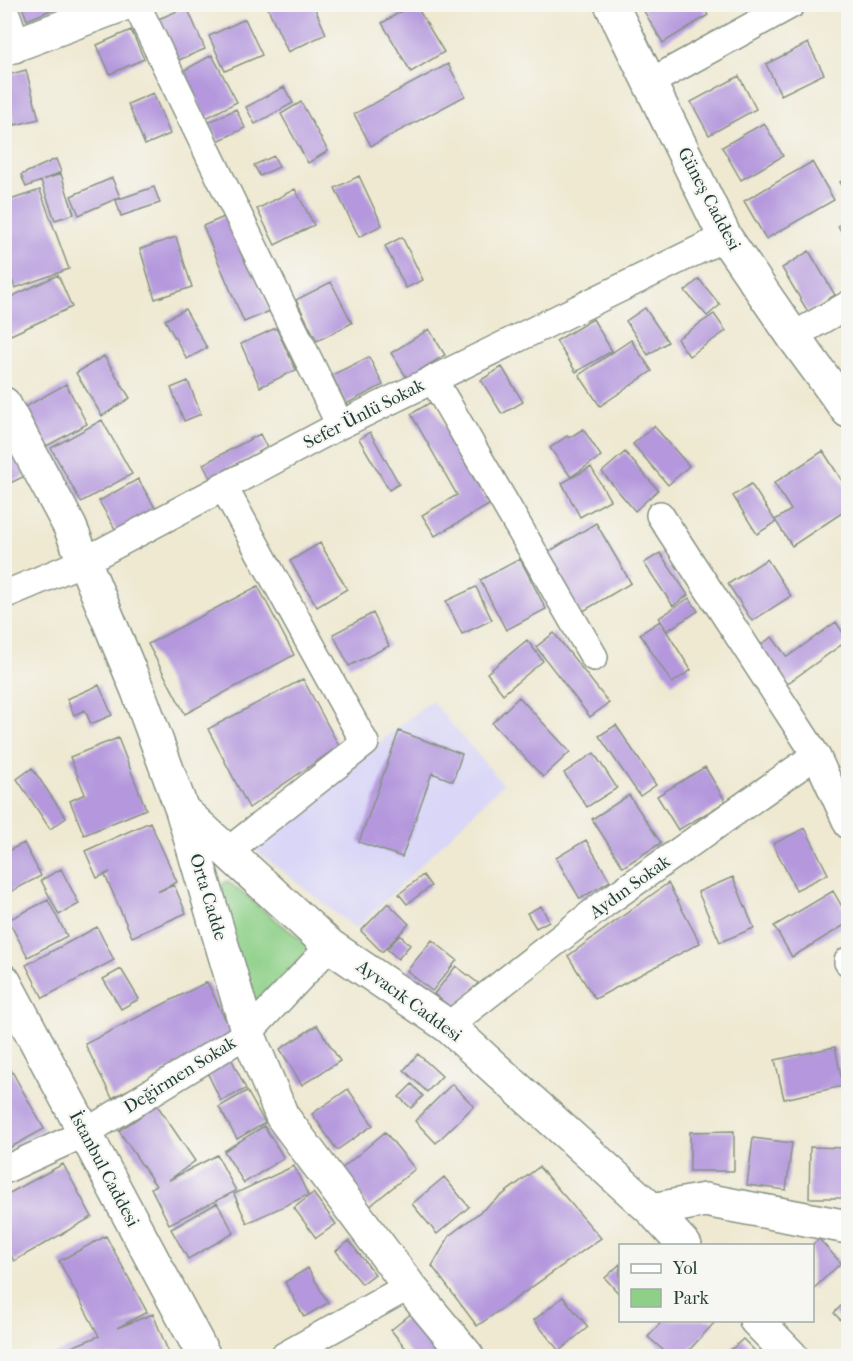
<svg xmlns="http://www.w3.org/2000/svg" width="853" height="1361" font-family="'IM FELL French Canon',serif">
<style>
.built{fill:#d9d6f7}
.green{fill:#8ed088;stroke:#56865e;stroke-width:1.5}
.building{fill:#b497dd}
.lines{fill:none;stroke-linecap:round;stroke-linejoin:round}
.minor-casing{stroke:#879383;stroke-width:30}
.tertiary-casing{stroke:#879383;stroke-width:36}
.primary-casing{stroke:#879383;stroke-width:36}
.trunk-casing{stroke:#879383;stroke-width:36}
.minor{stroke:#fff;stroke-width:27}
.tertiary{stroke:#fff;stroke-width:33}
.primary{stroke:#fff;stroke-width:33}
.trunk{stroke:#fff;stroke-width:33}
.labels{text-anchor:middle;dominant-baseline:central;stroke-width:4.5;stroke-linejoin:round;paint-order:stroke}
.street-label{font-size:18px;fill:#1f3d34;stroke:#f6f6f2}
</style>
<rect width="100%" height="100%" fill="#f6f6f2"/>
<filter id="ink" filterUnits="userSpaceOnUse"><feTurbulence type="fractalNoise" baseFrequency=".0167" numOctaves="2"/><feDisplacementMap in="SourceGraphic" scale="12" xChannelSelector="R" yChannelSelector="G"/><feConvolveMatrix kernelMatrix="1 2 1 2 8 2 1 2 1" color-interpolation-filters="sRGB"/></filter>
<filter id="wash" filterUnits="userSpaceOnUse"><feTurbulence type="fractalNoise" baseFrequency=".008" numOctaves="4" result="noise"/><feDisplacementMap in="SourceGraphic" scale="24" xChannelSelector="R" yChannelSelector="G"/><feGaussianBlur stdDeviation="1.35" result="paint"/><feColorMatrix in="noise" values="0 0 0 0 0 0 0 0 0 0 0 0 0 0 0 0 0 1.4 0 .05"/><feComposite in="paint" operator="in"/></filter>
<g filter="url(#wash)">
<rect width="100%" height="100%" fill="#efe9d2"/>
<path class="built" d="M431,700L503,784L356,929L252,847Z"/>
<path class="green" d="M227,881L314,950L252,1005L214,891Z"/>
<g id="blocks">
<path class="building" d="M21,4H54L56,8L27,20Z
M266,4H313L326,34L288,52Z
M413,4H415L444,52L411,72L382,23Z
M648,4H701L708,15L663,43L642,8Z
M187,7L205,49L174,62L156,20Z
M245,19L262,55L225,71L209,36Z
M131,30L144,59L110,74L97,45Z
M808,43L824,74L781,95L766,64Z
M212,55L237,102L206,118L181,72Z
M448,64L465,96L371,146L354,114Z
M26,70L39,119L15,125L8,99H4V76Z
M739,76L756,109L709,135L691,102Z
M284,87L293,103L255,124L246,107Z
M153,93L170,134L145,145L128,104Z
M301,102L328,151L308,163L281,114Z
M236,109L245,128L218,141L209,122Z
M764,123L783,156L741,180L722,147Z
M274,156L279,167L260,176L254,165Z
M56,159L61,172L43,180L61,174L74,214L55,220L41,181L26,187L21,175Z
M812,162L834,200L766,239L744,201Z
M359,176L382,225L359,237L335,188Z
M848,177V195L840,182Z
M112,178L120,197L79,215L71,196Z
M154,187L160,203L121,216L116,200Z
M295,189L314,225L275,245L257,209Z
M40,190L69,269L15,288L4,258V202Z
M229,215L270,311L244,322L203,226Z
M848,219V242L838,226Z
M176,237L192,287L155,299L140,249Z
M402,237L423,280L406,288L385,246Z
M809,251L835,295L808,312L782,268Z
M58,275L72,307L4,338V300Z
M699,279L720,305L707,316L685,291Z
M331,282L352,323L317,341L296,300Z
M645,308L668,342L648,355L626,321Z
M185,309L207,348L187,359L165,320Z
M714,314L726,331L689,356L677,339Z
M593,319L612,351L576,372L556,341Z
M276,328L296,370L260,387L241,344Z
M429,329L445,355L407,378L391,353Z
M631,340L652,371L600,406L579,375Z
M104,356L130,398L102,416L76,373Z
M369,357L383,385L346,404L332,375Z
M502,367L523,402L502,414L481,380Z
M188,381L201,414L184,421L171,388Z
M66,384L87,424L45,447L23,408Z
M431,402L489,505L435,536L422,515L457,495L411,414Z
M102,420L132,474L81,502L51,448Z
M654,426L689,466L668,485L633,444Z
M4,427L27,475L6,485L4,483Z
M583,429L601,456L571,477L550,448L567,436L569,438Z
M370,432L399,484L389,490L359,439Z
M260,434L267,448L210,478L203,464Z
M823,451L848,490V509L792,546L775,520L791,510L774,483Z
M625,452L658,490L635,511L602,472Z
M591,467L610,500L580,517L562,483Z
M138,479L157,511L118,534L99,501Z
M751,484L776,522L757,534L733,496Z
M596,523L631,583L580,613L545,554Z
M320,543L347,589L317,607L290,561Z
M660,553L688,595L673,606L644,563Z
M520,559L546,609L506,630L480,580Z
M767,559L791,596L752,621L728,584Z
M258,586L294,655L185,714L148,644Z
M476,587L492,620L462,634L446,601Z
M689,598L698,611L667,631L659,618Z
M373,613L389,646L349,666L333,634Z
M660,621L691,670L672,683L640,634Z
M836,622L848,640L781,688L754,649L772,637L787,657Z
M554,633L609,703L590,717L536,647Z
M527,640L543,661L503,694L487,673Z
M303,679L339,746L249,808L208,729Z
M99,685L112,715L91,724L85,710L74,715L67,699Z
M519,697L570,752L543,777L492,723Z
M616,725L656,785L640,796L599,736Z
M399,731L462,754L453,781L432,773L402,857L359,842Z
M118,738L146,809L84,835L70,801L85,794L70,757Z
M594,753L617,788L587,807L564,773Z
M705,767L726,802L678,830L657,796Z
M32,768L66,818L50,829L17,779Z
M629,795L661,843L623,867L592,819Z
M150,822L177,882L157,892L174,885L186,913L132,937L105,875L110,872L97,878L85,851Z
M805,828L828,874L796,890L773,844Z
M586,840L610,881L580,899L556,858Z
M24,843L41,876L4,895V853Z
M61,869L79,904L59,915L41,880Z
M423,875L431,886L407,904L399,894Z
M733,877L754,928L720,942L698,892Z
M668,883L700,943L595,999L568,956Z
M833,891L848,917V923L792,957L774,926Z
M48,900L67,936L28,957L8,920Z
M388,903L409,924L382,952L361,931Z
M541,906L549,921L536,928L527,913Z
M97,927L114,960L43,998L26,965Z
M400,935L410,945L398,959L387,949Z
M432,940L457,960L432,991L407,971Z
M456,966L478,983L455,1011L434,994Z
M121,969L139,999L121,1009L103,979Z
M207,982L234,1037L112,1098L85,1044Z
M317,1025L340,1061L302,1085L280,1049Z
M835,1047L843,1086L784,1099L775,1060Z
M418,1054L442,1076L427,1092L404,1070Z
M230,1056L246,1089L221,1101L205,1068Z
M4,1057L44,1129L4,1151Z
M412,1084L423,1096L411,1108L399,1097Z
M452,1084L474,1106L436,1143L415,1121Z
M348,1089L373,1125L337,1150L312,1114Z
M247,1091L265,1123L237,1139L219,1107Z
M157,1105L195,1161L169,1180L217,1155L236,1191L169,1224L151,1188L156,1186L119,1131Z
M264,1126L284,1158L244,1183L224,1151Z
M734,1131V1171H690V1132Z
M385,1132L415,1169L369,1207L339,1171Z
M753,1138L792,1143L786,1190L747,1185Z
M810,1147L848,1148V1198H809Z
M63,1164L92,1217L14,1261L4,1243V1196Z
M294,1166L308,1195L247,1223L234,1194Z
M539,1167L601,1238L477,1326L432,1266L450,1235Z
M444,1177L469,1207L437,1234L412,1204Z
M313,1193L336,1224L316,1238L294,1208Z
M217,1203L234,1233L188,1259L171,1229Z
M106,1236L147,1312L117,1328L153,1314L170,1356H49L99,1336L59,1261Z
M819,1239L841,1263L812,1290V1245Z
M349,1241L375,1274L362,1284L336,1251Z
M620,1264V1295L605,1278Z
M308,1268L328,1303L304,1317L285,1282Z
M563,1297L588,1327L559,1351L534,1320Z
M848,1299V1328L834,1313Z
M413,1312L448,1356H412L391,1330Z
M663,1320H712L714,1323L684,1356H670L648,1337Z
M743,1339L760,1356H724Z"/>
</g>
</g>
<g filter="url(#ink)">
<use href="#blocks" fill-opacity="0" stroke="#879383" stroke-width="1.5"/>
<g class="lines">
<g class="minor-casing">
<path id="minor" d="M136,4L340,425
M649,83L792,4
M793,336L848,305
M433,379L594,657
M223,486L365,743L228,851
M660,515L816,755L848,825
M4,595L85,561L340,425L725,237
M848,961V962
M448,1026L604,904L816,755
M4,1170L85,1133L248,1033L330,946
M284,1356L409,1286"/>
</g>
<g class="tertiary-casing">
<path id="tertiary" d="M611,4L725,237L793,336L848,411
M4,404L70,527L138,691L182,810L248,1033L282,1116L409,1286L467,1356
M182,810L330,946L448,1026L652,1210L685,1246
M652,1210L705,1200L848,1227
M756,1320L791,1356"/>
</g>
<g class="primary-casing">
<path id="primary" d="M4,17L14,46
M4,49L124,4"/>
</g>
<g class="trunk-casing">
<path id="trunk" d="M4,981L204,1356"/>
</g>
<use href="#minor" class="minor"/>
<use href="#tertiary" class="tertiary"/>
<use href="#primary" class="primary"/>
<use href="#trunk" class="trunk"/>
</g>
</g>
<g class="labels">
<g class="street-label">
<text transform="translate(709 199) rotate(62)">Güneş Caddesi</text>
<text transform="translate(364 414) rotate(-27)">Sefer Ünlü Sokak</text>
<text transform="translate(630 887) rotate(-36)">Aydın Sokak</text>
<text transform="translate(208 897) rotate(73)">Orta Cadde</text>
<text transform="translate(409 1001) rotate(36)">Ayvacık Caddesi</text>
<text transform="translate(180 1075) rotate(-32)">Değirmen Sokak</text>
<text transform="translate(104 1169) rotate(62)">İstanbul Caddesi</text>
</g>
</g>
<rect width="853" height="1361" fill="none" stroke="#f6f6f2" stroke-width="24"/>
<rect x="619" y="1244" width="195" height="78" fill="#f6f6f2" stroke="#a0aca6" stroke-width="1.5"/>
<rect x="631" y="1264" width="30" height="9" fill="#ffffff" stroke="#a0aca6" stroke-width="1.5"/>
<text x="673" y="1274" font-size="18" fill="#1f3d34">Yol</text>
<rect x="631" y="1289" width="30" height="18" fill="#8ed088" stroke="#a0aca6" stroke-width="1.5"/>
<text x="673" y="1304" font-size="18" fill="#1f3d34">Park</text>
</svg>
